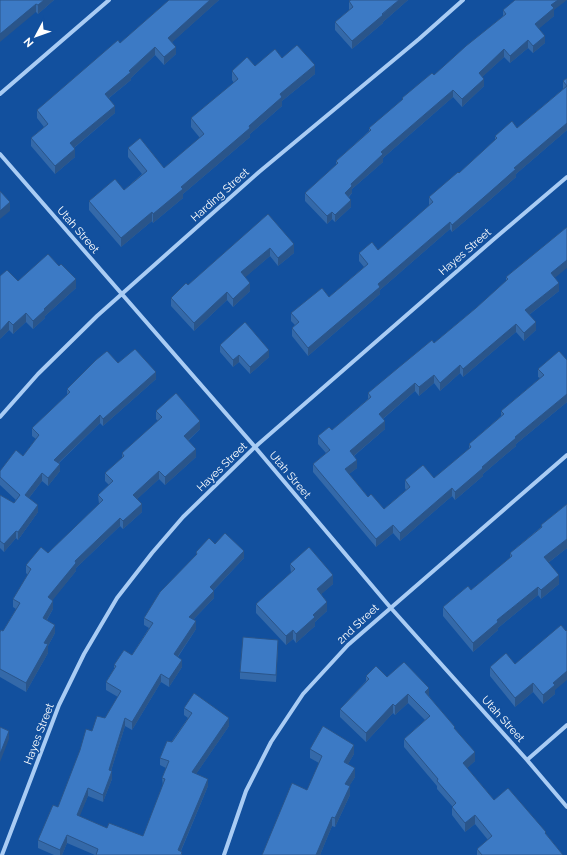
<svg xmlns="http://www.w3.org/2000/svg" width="567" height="855" font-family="Raleway,sans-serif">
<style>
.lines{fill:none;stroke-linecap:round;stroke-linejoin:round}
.minor{stroke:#a9ccf4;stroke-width:4}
.wall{fill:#3469a9}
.shaded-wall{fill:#2a558a}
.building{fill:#3c7ac5;stroke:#2a558a}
.labels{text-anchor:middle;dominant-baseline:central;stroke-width:3;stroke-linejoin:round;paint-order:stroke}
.street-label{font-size:11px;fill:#fff;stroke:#12509e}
</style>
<rect width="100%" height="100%" fill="#12509e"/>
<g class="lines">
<path class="minor" d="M0,94L109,0
M0,154L255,447L390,607L527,760L567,807
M0,417L38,374L97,316L259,172L419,39L463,0
M527,760L567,725
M2,855L59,705L84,654L117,598L152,553L183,517L255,447L494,239L567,177
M224,855L246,791L271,742L303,694L348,645L567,455"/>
</g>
<path class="wall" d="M0,0H54L38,14L36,12Z
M169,0H219L172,42L176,54L164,65L155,55L131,78V80L109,98L115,113L74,148L75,157L55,174L31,146V138L44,127L37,118V110L120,43Z
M351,0H408L383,22V23L352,49L335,30V22L349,10V1Z
M503,10H554V16L539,28L545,43L533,53L528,48L510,63L504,57L482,77L484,86L462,107L453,97L383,158V162L352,189V193L349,197L351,207L335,222L332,219L327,224L305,201V193L336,165V161L369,131V128L402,101V98L434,75L503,16Z
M282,58L315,74L282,101V106L250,134V137L183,194V198L153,223L152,221L121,247L89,210V201L124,190L142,174L128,157V148L164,168L200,138L191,127V118L234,83L232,80V71L255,66Z
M567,78V130L516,174V177L491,199L452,232L450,229L380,290V294L308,356L292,336V328L295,325L291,321V313L329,297L364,267L359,261V253L378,250L430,206L429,205V197L459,173L495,140V136L517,128L563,89V81Z
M268,214L294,253L278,266L270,256L245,277L250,291L233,307L227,300L194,331L171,306V298L188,285Z
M506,277L555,278L559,291L529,315L536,330L524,341L516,332L463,377L460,373L440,391L434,383L419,396L415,391L383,419L385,429L354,456L357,468L349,474L368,497L384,509L406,490L405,488V480L434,478L469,449V444L501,416V411L540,378L538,377V369L567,360V402L516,444V446L483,474V476L455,500L452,496L400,541L393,533L376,547L313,472V464L326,453L318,444V436L332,430L368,399V393L434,343L476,308L506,281Z
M18,281L76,288L45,316V318L33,329L26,322L13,334L9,330L0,339Z
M220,345L269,357L250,374L239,362L233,367L220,352Z
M118,363L156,379L103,426L100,423L59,463L60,471L48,486L42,481L29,498L38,512L18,540L16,538L4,552L0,548V495L14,503L16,500L0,485V471L23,456L36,439L32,436V428L67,395V389Z
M156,411L200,429L188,441L196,457L165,485L159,479L137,499L142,512L123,529L120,526L76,568V571L52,600L53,609L47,620L55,633L48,646V653L26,692L0,677V632L3,631L16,609L13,607V599L28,575L26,573V565L48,553L99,504L98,495L109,485L105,481V473L122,458V453L158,421L156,419Z
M567,504V548L548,563L559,584L541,599L538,595L498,628V630L473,652L443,616V607L471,590L510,558V553L541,527V525Z
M215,544L244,558L214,590V598L193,620L196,629L178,657L182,667L169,687L161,682L132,730L125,726L111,771L112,779L103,802L88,796L79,816L107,828L143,836L163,786L162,778L166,768L160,765V758L188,718L184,715V708L229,726L196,774L208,786L181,851L182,855H95L67,843L62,855H54L38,848V840L58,807L92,731L105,718L118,697L106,690V682L114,669V665L132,655L149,628L144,625V618L196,556V552Z
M290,564L333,584L321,594L327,611L315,622V626L296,643L293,639L286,645L256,613V604L291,573Z
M566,631L555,690V694L543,704L533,692L515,707L490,676V667L515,664Z
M278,647L276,682L240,679V672Z
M366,676L387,677L429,696L455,730L475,761L467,768L494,800L546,834L563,855H477V849L488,840L475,824L465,832L452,815V806L437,789V786L404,747V739L425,720L408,703L395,715L393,713L366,742L340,717V709L366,681Z
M310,749L354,754L348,764L355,777L349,786L350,795L335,827L332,826L320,855H262L307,790L319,763L310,758Z"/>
<path class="shaded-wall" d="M44,0H54L38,14V5Z
M210,0H219L168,46V38Z
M399,0H408L383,22V23L352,49V41Z
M558,0H567L554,10V16L535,32V24L551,5Z
M36,4V12L0,42V34Z
M545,36V43L533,53V46Z
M528,40V48L510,63V56Z
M155,47V55L131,78V80L105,101V94Z
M176,47V54L164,65V57Z
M504,49V57L479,80V73Z
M315,65V74L282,101V106L250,134V137L183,194V198L153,223V214L181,187L249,126L280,94Z
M484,79V86L462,107V99Z
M453,90V97L383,158V162L352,189V193L345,200V193L351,184L381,152Z
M115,106V113L70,151V143Z
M567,123V130L516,174V177L491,199L452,232V225L514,168Z
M75,149V157L55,174V166Z
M351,200V207L335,222V215Z
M10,202V211L0,219V211Z
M152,212V221L121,247V238Z
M332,212V219L327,224V216Z
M450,222V229L380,290V294L308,356V348L378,284Z
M294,244V253L278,266V258Z
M270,248V256L241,281V272Z
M567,260V268L551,281V273Z
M76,279V288L45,316V318L33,329V321L44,309Z
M250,283V291L233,307V299Z
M559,283V291L525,318V310Z
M227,292V300L194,331V323Z
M26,313V322L13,334V325Z
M9,321V330L0,339V331Z
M536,322V330L524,341V333Z
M516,324V332L463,377V369Z
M269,350V357L250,374V367Z
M239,355V362L233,367V360Z
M460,365V373L440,391V383Z
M156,372V379L103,426V419Z
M434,375V383L419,396V387Z
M415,383V391L379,422V414Z
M567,394V402L516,444V446L483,474V476L455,500V492L515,437Z
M100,415V423L54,467V460Z
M200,421V429L184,444V436Z
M385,421V429L350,459V451Z
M196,449V457L165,485V477Z
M357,460V468L345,477V469Z
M60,464V471L48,486V478Z
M159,471V479L133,503V495Z
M42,473V481L25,503V495Z
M452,488V496L400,541V533Z
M142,504V512L123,529V521Z
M38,505V512L18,540V532Z
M120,518V526L76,568V571L48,606V597L75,561Z
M393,525V533L376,547V539Z
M16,531V538L4,552V544Z
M567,539V548L544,566V557Z
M244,551V558L210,594V587Z
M333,575V584L317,598V589Z
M559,575V584L541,599V590Z
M538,587V595L498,628V630L473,652V643L497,620Z
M214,591V598L189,624V617Z
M53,601V609L43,626V618Z
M327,602V611L315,622V626L296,643V634L313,615Z
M196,621V629L174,662V654Z
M55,625V633L48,646V653L26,692V683L44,643Z
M293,630V639L286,645V636Z
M278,640V647L276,682V675Z
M182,660V667L169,687V679Z
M567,671V680L555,690V694L543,704V695L553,683Z
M161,674V682L132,730V722Z
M533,683V692L515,707V698Z
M429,688V697L425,692Z
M408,694V703L395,715V706Z
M393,704V713L366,742V733Z
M125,718V726L109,777V770Z
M229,718V726L192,780V772Z
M9,731V739L0,762V754Z
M354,745V754L344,771V762Z
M475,752V761L463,772V763Z
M355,768V777L345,793V784Z
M112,771V779L103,802V795Z
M208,779V786L179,855L178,850Z
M350,786V795L335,827V818Z
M88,788V796L77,823V815Z
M475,815V824L465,832V823Z
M332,817V826L320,855H316Z
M67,835V843L62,855H60V850Z"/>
<path class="building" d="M0,0H44L38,5L36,4L0,34Z
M169,0H210L168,38L176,47L164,57L155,47L129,71L131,72L105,94L115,106L70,143L75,149L55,166L31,138L48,124L37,110L118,40L120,43Z
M351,0H399L382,14L383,15L352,41L335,22L353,7L349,1Z
M515,0H558L551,5L554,8L535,24L545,36L533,46L528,40L510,56L504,49L479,73L484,79L462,99L453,90L381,152L383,154L351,184L352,186L345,193L351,200L335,215L332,212L327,216L305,193L338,163L336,161L371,130L369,128L403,99L402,98L432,73L434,75L466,46L506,14L503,10Z
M297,45L315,65L280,94L282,97L249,126L250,128L181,187L183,189L153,214L152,212L121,238L89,201L115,179L124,190L147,171L128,148L140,138L164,168L204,134L191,118L238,79L232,71L247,57L255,66L275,49L282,58Z
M567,78V86L563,81Z
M567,86V123L514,168L516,169L491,191L452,225L450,222L378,284L380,287L308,348L292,328L299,322L291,313L322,288L329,297L368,264L359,253L372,242L378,250L433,202L429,197L458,172L459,173L497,138L495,136L512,121L517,128Z
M0,191L10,202L0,211Z
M268,214L294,244L278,258L270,248L241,272L250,283L233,299L227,292L194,323L171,298L186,283L188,285Z
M567,227V260L551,273L559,283L525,310L536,322L524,333L516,324L463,369L460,365L440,383L434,375L419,387L415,383L379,414L385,421L350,451L357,460L345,469L368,497L371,494L384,509L410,487L405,480L423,465L434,478L471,447L469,444L504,414L501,411L544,375L538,369L559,351L567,360V394L515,437L516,438L482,467L483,468L455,492L452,488L400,533L393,525L376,539L313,464L330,450L318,436L329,427L332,430L371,397L368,393L398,368L432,340L434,343L476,308L508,279L506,277Z
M48,254L59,266L61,264L76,279L44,309L45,310L33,321L26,313L13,325L9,321L0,331V276L7,270L18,281Z
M245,322L269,350L250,367L239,355L233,360L220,345Z
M135,349L156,372L103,419L100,415L54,460L60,464L48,478L42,473L25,495L38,505L18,532L16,531L4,544L0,541V495L14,503L20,495L0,477V471L16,450L23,456L39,435L32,428L70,392L67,389L96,360L107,351L118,363Z
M176,393L200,421L184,436L196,449L165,477L159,471L133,495L142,504L123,521L120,518L75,561L76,563L48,597L53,601L43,618L55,625L44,643L48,644L26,683L0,669V632L1,630L3,631L20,603L13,599L31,569L26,565L41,547L48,553L103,500L98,495L113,481L105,473L124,456L122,453L162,417L156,411Z
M567,504V539L544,557L559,575L541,590L538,587L497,620L498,622L473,643L443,607L468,586L471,590L512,556L510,553L542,527L541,525Z
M225,533L244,551L210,587L214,591L189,617L196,621L174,654L182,660L169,679L161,674L132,722L125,718L109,770L112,771L103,795L88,788L77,815L107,828L109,823L143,836L165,779L162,778L169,761L160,758L167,741L172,742L192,713L184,708L194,693L229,718L192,772L208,779L178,850L182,852L181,855H96L98,849L67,835L60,850L38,840L53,805L58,807L80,750L86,729L92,731L97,716L105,718L121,691L106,682L116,666L114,665L124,650L132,655L153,623L144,618L160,592L197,554L196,552L209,538L215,544Z
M309,547L333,575L317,589L327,602L313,615L315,617L296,634L293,630L286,636L256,604L295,569L290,564Z
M561,625L566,631L567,630V671L553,683L555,685L543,695L533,683L515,698L490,667L506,653L515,664Z
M243,637L278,640L276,675L240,672Z
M404,662L429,688L425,692L455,727L454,728L475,752L463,763L494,800L508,788L546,832L545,833L563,855H482L477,849L492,836L475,815L465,823L452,807L456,803L437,781L438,779L404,739L430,716L408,694L395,706L393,704L366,733L340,709L369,679L366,676L376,666L387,677Z
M323,726L354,745L344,762L355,768L345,784L350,786L335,818L332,817L316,855H262L292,783L307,790L322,756L310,749Z
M0,727L9,731L0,754Z"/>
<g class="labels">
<g class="street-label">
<text transform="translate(220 195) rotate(-42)">Harding Street</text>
<text transform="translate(78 230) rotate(49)">Utah Street</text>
<text transform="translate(465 252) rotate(-41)">Hayes Street</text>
<text transform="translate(222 467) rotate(-44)">Hayes Street</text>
<text transform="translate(290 475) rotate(50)">Utah Street</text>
<text transform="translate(358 624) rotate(-43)">2nd Street</text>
<text transform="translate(503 719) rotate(48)">Utah Street</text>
<text transform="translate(39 734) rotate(-69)">Hayes Street</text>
</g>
</g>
<g transform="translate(36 36) rotate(229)" stroke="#12509e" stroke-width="3" paint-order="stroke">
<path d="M0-3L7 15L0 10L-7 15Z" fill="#ffffff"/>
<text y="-6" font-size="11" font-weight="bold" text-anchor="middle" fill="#ffffff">N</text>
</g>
</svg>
